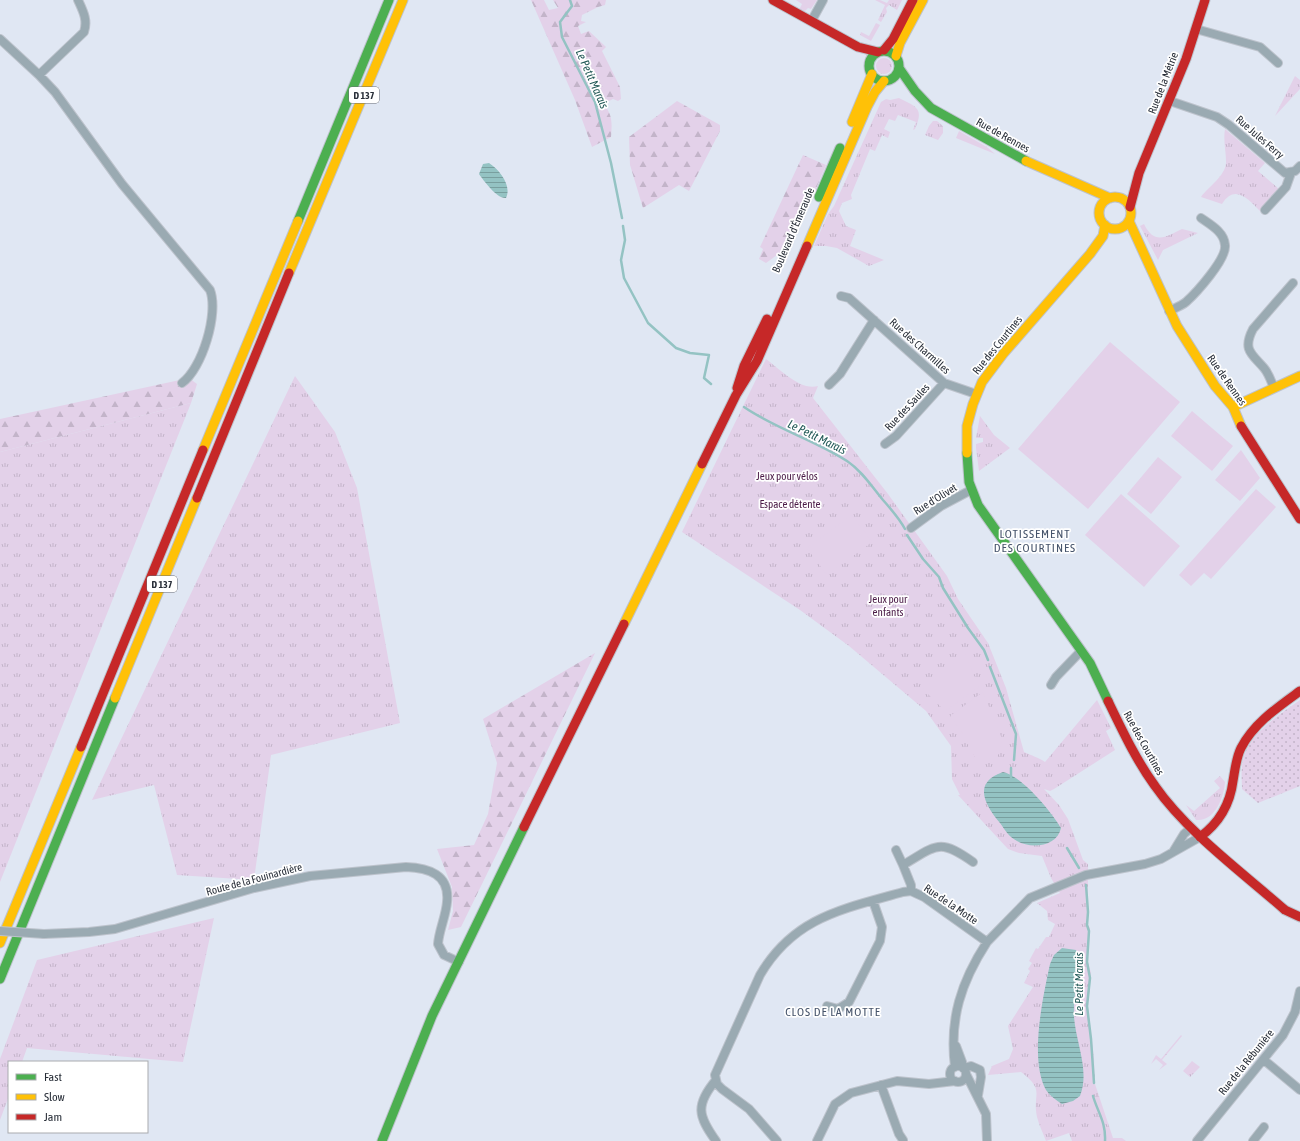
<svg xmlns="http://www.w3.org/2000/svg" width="1300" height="1141" font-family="'Asap Condensed',sans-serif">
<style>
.grass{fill:url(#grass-tufts)}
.forest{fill:url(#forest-firs)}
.garden{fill:url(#garden-dots)}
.pitch{fill:#e3d1e9}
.water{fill:url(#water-rules)}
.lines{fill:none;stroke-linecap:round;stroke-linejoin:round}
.stream{stroke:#94c3c3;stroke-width:2.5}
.street-casing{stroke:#bdc3cc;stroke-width:10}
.fast-casing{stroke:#bdc3cc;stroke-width:11}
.slow-casing{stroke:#bdc3cc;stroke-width:11}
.jam-casing{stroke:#bdc3cc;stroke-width:11}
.street{stroke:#9aaab2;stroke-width:8}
.fast{stroke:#4caf50;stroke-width:9}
.slow{stroke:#ffc107;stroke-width:9}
.jam{stroke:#c62828;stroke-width:9}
.street-bridge-casing{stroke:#bdc3cc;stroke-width:10;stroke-linecap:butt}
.street-bridge{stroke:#9aaab2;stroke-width:8}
.labels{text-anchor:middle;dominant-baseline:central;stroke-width:3.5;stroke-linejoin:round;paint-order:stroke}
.shield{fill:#fff;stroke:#686d74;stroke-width:1}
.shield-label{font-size:10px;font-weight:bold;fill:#282e38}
.street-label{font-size:11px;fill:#282e38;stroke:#fff}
.park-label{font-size:11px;fill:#491945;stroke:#fff}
.water-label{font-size:12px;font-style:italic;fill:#225957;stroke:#fff}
.neighbourhood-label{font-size:12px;letter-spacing:1px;fill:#46546b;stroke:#fff}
</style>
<defs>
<pattern id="grass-tufts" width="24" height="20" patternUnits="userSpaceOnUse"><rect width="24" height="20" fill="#e3d1e9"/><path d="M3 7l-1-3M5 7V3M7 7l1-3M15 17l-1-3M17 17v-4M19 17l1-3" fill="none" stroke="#c3b4c9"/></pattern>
<pattern id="forest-firs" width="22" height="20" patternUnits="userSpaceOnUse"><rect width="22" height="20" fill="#e3d1e9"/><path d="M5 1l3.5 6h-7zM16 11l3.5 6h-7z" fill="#c3b4c9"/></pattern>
<pattern id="garden-dots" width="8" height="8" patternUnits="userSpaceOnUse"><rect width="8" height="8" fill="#e3d1e9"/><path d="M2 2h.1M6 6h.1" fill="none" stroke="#c3b4c9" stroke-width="1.8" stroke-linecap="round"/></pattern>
<pattern id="water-rules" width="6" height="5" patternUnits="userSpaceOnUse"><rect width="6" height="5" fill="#94c3c3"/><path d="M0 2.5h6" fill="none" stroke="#799f9f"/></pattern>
</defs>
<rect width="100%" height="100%" fill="#e0e7f3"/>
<path class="grass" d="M796,0H817L811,9L808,8L805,11L799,10L802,4Z
M875,0H880L887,3L889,0H902L897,10L889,5L886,8L887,12L881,22L878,20L885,5Z
M876,23L880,25L871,41L860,35L861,32L869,36Z
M876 66a8 8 0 1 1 16 0a8 8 0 1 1-16 0Z
M1295,76L1300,80V89L1275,116Z
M899,98C917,107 924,108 915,129L913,130L916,122L898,115L895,121L889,119L884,129L890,132L888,138L882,135L875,151L870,149L851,195L852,199L842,203L839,211L846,226L856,230L850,246L884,260L869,266L837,248L826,246H814L828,214L834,206L881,102L886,99L890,100Z
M933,121H937L943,126V133L938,140L925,135L929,126Z
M1225,129L1265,163L1258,171L1280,190L1260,211C1249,200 1235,183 1222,204L1201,197C1208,187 1227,175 1226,161C1226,151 1223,140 1225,129Z
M959,131L987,147L995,154L956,138Z
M1144,224C1154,245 1166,237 1182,229L1198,233L1163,250L1158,260L1140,226Z
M766,359C780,369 800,391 818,386L813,398L888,494L947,576L958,599L988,643L1006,688L1024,752C1032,756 1038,757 1045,762L1097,700L1111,728L1106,731L1115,750L1054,789L1050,791L1044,789L1059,805L1068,819L1083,860L1088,864V925L1090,928L1088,962L1091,973L1088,1008L1094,1058L1095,1084L1113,1138H1122L1126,1141H1072L1069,1133L1046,1141C1043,1133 1039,1125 1037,1117C1032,1093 1046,1091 1021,1072L988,1075L992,1066L1009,1059L1013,1049L1008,1026L1033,987L1024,983L1030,971L1028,969L1032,963L1029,961L1036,948L1038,949L1046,937H1049L1055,924L1048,920L1047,911L1037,903L1060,893L1051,878L1042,856L1019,853L1008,849L958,795H960L952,779L951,746L926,711L849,646L800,610L682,532Z
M295,376L335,432L357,488L400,723L271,755L254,880L177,875L154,785L92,800Z
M191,403L0,882V452Z
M980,416L994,435L1010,448L979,471L976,448V444L983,442V438H976Z
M1220,776L1225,782C1224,797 1215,822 1196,820L1186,805L1194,811L1220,788L1214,781Z
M214,918L183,1062L27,1048L22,1062H9V1096L0,1120V1059L37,960Z
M1181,1035L1182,1036L1162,1060L1167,1064L1159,1070L1163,1065L1156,1059L1151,1064L1156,1055L1161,1059Z
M1192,1061L1200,1067L1190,1077L1183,1071Z"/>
<path class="forest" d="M531,0H544L549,10L558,8L553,0H606L605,5L598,7L582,15L581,21L586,22L578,26L581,34L589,31L606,47L602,51L620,87L621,99L618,101L613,99L603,104C613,114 612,124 611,137L592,147L575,100Z
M677,101L720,125V131L689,191L679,185L643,208L630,165L629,137Z
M803,155L826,165L807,210L802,216L788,253L787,260L777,255L766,263L759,259L763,249L760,247Z
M189,378L197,384L191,403L0,452V419Z
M595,653L461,927L448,930L453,911L452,887L437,849L474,845L488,814L497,763L483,719Z"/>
<path class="garden" d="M1300,700V786L1258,803L1242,789C1242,782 1241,774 1242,767C1244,736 1278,716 1300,700Z"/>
<path class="pitch" d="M1110,342L1180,402L1088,509L1018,449Z
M1192,411L1233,446L1212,471L1171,436Z
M1241,450L1260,478L1240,501L1215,480Z
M1158,457L1182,477L1151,514L1127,494Z
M1256,489L1276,507L1211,579L1204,573L1191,586L1179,575Z
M1121,494L1180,546L1144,587L1085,535Z
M852,515L872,542L827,575L807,548Z
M965,654L979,687L945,711L923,689Z
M983,692L1002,739L998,755L977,762L963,734L950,716Z"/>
<path class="water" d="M489,163C500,170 512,186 506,198C497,199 484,181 479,174L483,164Z
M1003,772C1022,776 1051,811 1061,828C1057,847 1031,849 1017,841C1009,837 1005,830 1000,823C986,806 971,783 1003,772Z
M1062,948L1076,950L1077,953C1079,975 1073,996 1074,1017C1076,1043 1090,1071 1080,1096L1073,1101L1062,1104C1056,1100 1050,1096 1046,1090C1029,1059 1043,997 1050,964L1054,955Z"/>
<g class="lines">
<path class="stream" d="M570,0L572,6L560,22L562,37L595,102L611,163L622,218
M623,226L625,240L621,260L624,278L648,323L676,348L690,353L709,355L704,378L711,384
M744,407C776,429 815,440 847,461C862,471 872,487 883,500C891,509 899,518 905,529
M907,535L923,559L939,577L943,588L968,628L984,650L988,660
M990,667L1016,734L1014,760
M1011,778V768
M1067,848L1079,868
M1086,885L1088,912L1087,925L1089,931L1087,962L1090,978L1087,1006L1091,1039L1094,1083
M1093,1096C1098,1113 1106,1122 1105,1141"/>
<g class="street-casing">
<path id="street" d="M812,20L823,0
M1196,29L1260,47L1278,63
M0,39L39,75L55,92L122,184L210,290C219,313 202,369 182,383
M39,75L84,32C88,20 83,11 78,0
M1170,101L1217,117L1229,125L1285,173L1295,171L1300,166
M1265,210L1286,187L1291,173
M841,296L849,298L858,306L944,383L976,394
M1169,311C1175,308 1181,306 1186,302C1196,293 1227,259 1225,245C1224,232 1211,225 1201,218
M829,385L840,374L874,320
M1274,388C1271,381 1269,374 1264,368C1252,354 1242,350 1253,329L1293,283
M885,444L896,436L944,383
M911,528L941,506L971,490
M1051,685L1056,677L1081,651
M896,850L903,865
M1173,852L1184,834L1191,828
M911,891V885L903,865C937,845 939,838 973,862
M44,934L89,932L115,929L254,888L310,876L406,867C428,868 450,874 447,902C446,916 439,930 438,944L444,955L459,962
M827,1006L838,1009L849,1002L880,941L882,927L873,901
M956,1046L962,1062L963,1068
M1264,1060L1300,1090
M950 1074a8 8 0 1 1 16 0a8 8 0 1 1-16 0Z
M955,1067C949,1019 961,982 987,942
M964,1068L971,1066L980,1070L981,1077L978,1095
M966,1074L986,1114L987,1141
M716,1080C695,1105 698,1116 716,1141
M881,1085L899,1134L903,1140
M777,1141L749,1109L722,1089L717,1084L715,1075L760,975C794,917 843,909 903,892L911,891L924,897L987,942L1030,898L1086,875L1145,864L1161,859L1200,837
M817,1141L835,1104L851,1093L897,1081L929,1084L955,1081
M1197,1141L1283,1035L1295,1012L1300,991
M1253,1141L1264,1127"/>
</g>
<g class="fast-casing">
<path id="fast" d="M869 66a15 15 0 1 1 30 0a15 15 0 1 1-30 0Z
M899,68L915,91L931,108L1026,161
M819,197L840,148
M298,221L389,0
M967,453L969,482L978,505L1090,663L1108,701
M0,979L115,698
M382,1141L432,1016L524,827"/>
</g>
<g class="slow-casing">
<path id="slow" d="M896,56L900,43L923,0
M852,122L872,74
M1026,161L1110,198
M1099 213a16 16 0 1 1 32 0a16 16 0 1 1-32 0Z
M1129,221L1177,326L1215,386L1233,407L1241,426
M807,246L867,107L875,92L884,81
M289,273L403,0
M1233,407L1300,376
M203,450L298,221
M967,453V426L973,404L982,382L1003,354L1090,254L1103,236L1105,225
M624,624L702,464
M115,698L197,498
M0,943L81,747"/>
</g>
<g class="jam-casing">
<path id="jam" d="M773,0L858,47L878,52
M884,50L893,39L913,0
M1130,207L1139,173L1186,59L1205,0
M737,388L744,366L767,319
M1241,426L1300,519
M702,464L736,395L757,361L807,246
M197,498L289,273
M1108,701C1122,730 1136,760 1155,786C1187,832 1243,873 1285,910L1300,917
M81,747L203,450
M524,827L624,624
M1200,837C1219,823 1230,805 1233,781C1235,770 1236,758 1241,748C1254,723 1278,707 1300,691"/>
</g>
<use href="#street" class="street"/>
<use href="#fast" class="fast"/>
<use href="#slow" class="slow"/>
<use href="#jam" class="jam"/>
<g class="street-bridge-casing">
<path id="street-bridge" d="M0,931L44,934"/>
</g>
<use href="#street-bridge" class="street-bridge"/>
</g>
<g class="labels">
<g class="shield">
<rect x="349" y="87" width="30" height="16" rx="3"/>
<rect x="147" y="576" width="30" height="16" rx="3"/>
</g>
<g class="shield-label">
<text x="364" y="95">D 137</text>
<text x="162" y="584">D 137</text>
</g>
<g class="street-label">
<text transform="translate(1163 83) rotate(-69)">Rue de la Métrie</text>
<text transform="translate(1003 135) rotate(29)">Rue de Rennes</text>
<text transform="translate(1260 137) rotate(41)">Rue Jules Ferry</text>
<text transform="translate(793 230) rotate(-67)">Boulevard d'Émeraude</text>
<text transform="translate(997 345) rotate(-51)">Rue des Courtines</text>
<text transform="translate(920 346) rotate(42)">Rue des Charmilles</text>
<text transform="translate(1227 380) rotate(55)">Rue de Rennes</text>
<text transform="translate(907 407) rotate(-47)">Rue des Saules</text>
<text transform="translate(935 499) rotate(-32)">Rue d'Olivet</text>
<text transform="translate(1144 743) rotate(61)">Rue des Courtines</text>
<text transform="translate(254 879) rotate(-15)">Route de la Fouinardière</text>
<text transform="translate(951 904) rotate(34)">Rue de la Motte</text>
<text transform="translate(1246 1062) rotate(-51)">Rue de la Rébunière</text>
</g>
<g class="park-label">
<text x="787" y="476">Jeux pour vélos</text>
<text x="790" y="504">Espace détente</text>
<text x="888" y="599">Jeux pour<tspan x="888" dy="13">enfants</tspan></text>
</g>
<g class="water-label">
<text transform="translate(592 79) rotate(66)">Le Petit Marais</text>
<text transform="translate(817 437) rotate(26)">Le Petit Marais</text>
<text transform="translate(1079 984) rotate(-90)">Le Petit Marais</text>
</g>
<g class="neighbourhood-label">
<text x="1035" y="534">LOTISSEMENT<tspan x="1035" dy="14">DES COURTINES</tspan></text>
<text x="833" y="1012">CLOS DE LA MOTTE</text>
</g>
</g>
<rect x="8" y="1061" width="140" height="72" fill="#ffffff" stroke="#a9abaf"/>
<rect x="16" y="1074" width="20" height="6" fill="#4caf50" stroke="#a9abaf"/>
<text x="44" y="1081" font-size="12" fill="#282e38">Fast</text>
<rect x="16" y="1094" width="20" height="6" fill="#ffc107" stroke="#a9abaf"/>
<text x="44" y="1101" font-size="12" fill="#282e38">Slow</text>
<rect x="16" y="1114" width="20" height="6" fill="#c62828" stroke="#a9abaf"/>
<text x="44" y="1121" font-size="12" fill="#282e38">Jam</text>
</svg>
